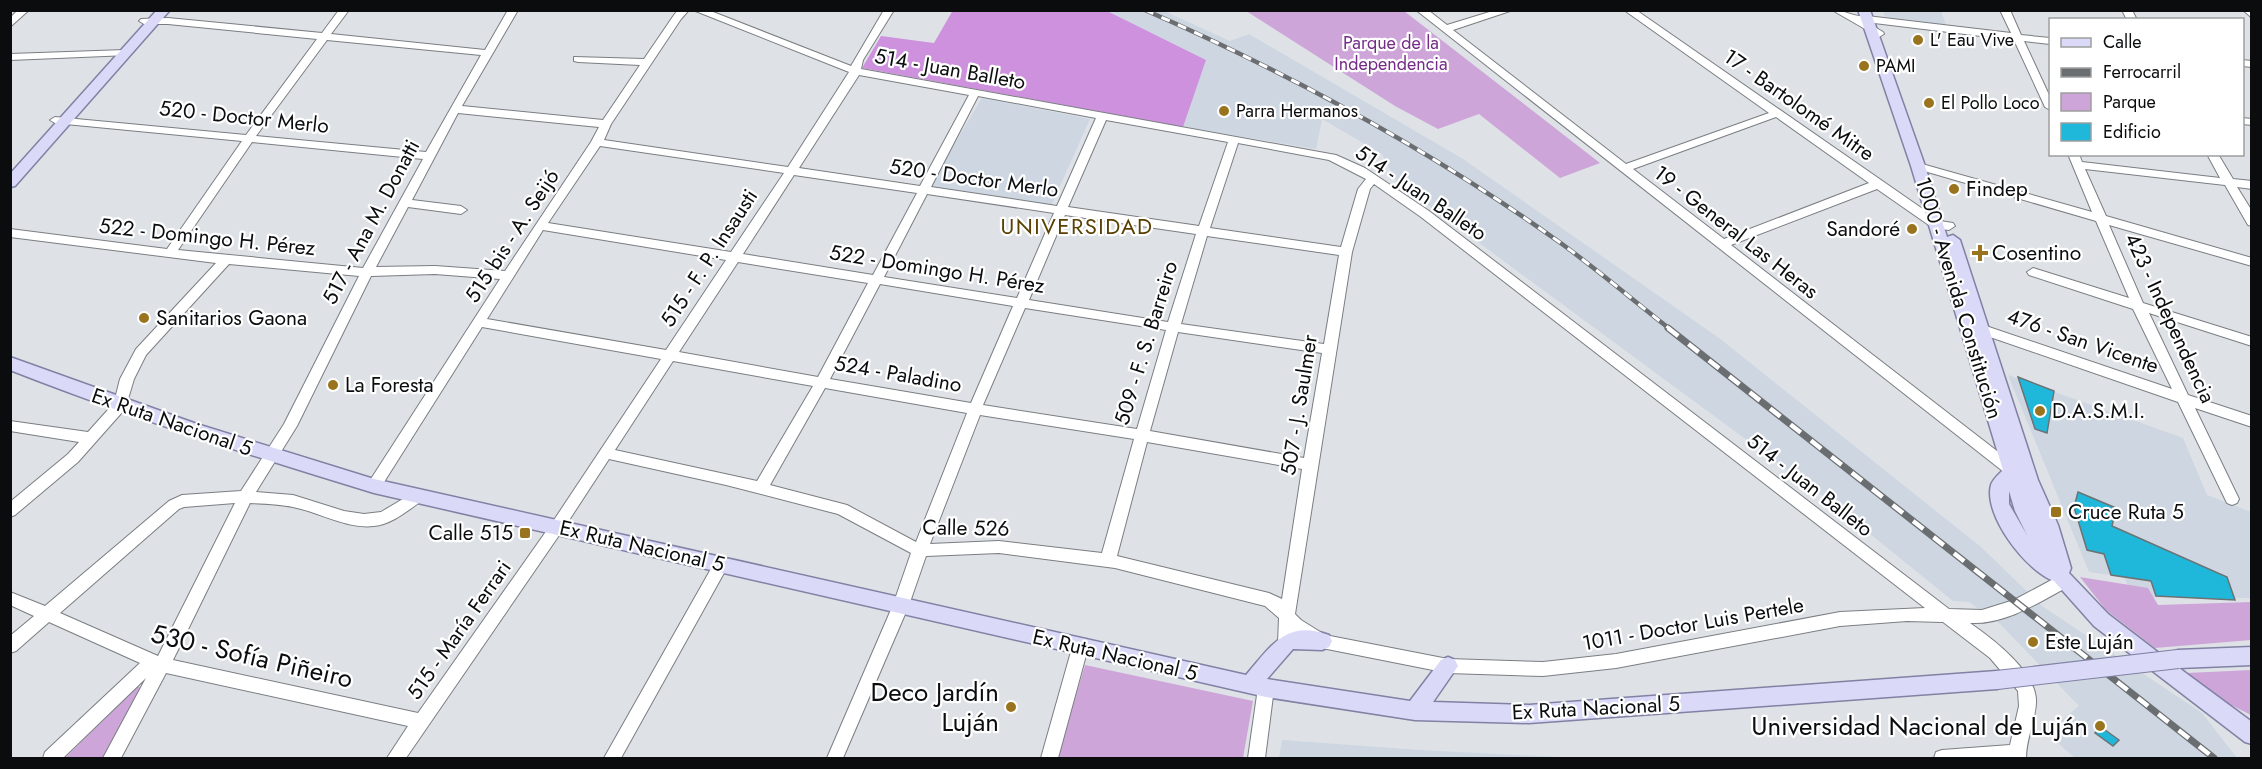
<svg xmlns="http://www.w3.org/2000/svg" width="2262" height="769" font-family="Jost,sans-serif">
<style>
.built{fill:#cdd6e1}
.green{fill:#cea5d9}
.forest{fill:#ce91dd}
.building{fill:#1fb8da;stroke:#6c7274;stroke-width:1.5}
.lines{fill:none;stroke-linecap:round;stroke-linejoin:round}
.minor-casing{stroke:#7a7e82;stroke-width:2}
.major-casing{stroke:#8181a3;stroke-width:3}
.minor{fill:#fff;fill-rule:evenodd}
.major{fill:#dad9f8;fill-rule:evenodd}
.rail-far1-casing{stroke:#6b6e71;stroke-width:4.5}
.rail-casing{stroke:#6b6e71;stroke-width:7}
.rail-far1{stroke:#fff;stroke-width:3;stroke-dasharray:9;stroke-linecap:butt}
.rail{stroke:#fff;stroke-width:4.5;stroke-dasharray:13;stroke-linecap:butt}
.major-bridge-casing{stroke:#8181a3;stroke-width:20;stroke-linecap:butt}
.major-bridge{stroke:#dad9f8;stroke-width:18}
.poi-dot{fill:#99731e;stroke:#fff;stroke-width:2}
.labels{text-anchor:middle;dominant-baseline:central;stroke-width:4.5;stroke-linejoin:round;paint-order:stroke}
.far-poi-label{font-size:18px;fill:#0b0c0e;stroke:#fff;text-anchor:start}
.far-park-label{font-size:18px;fill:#752d87;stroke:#fff}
.street-label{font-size:21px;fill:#0b0c0e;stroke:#fff}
.poi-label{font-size:21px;fill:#0b0c0e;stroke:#fff;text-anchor:start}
.neighbourhood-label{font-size:22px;letter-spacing:1.5px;fill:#593f00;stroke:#fff}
.near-street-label{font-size:26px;fill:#0b0c0e;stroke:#fff}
.near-poi-label{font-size:26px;fill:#0b0c0e;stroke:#fff;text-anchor:end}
</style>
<rect width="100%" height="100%" fill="#dee2e6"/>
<path class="built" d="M1107,11H1164L1230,41L1249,34L1463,159L1719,338L1981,547L2042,606L2202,713L2237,758H2075L2052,738L2061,729L2057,724L2079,706L2000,624L1969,602L1953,601L1828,500L1421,200L1400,188L1382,154L1322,119L1316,149L1183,127L1206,60Z
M1883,11H1941L1946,25L1885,17Z
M982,98L1090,119L1051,206L928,188Z
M2008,375L2183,438L2207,495L2251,512V598L2133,597L2124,577L2089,572Z
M1282,740L1420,750L1576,758H1279Z"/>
<path class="green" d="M1246,11H1404L1600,163L1560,178L1479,114L1438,129L1395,106Z
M2080,577L2148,588L2158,605L2251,602V640L2155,648L2106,610Z
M1085,665L1253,701L1243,758H1057Z
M2251,670V715L2223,701L2187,673Z
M137,687H144L104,758H65Z"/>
<path class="forest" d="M953,10L1107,11L1206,60L1183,127L862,68L881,36L934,43Z"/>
<path class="building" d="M2018,377L2054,391L2047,433L2035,429Z
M2078,492L2116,508L2112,526L2227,577L2235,600L2156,596L2151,581L2111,575L2104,554L2087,550L2074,507Z
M2101,727L2119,740L2113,746L2095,733Z"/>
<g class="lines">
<g class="minor-casing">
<path id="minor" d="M18,10H29L10,27V18Z
M339,10H349L331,34L485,50L508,10H518L462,106L603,120L640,65L578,62L574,61V57L644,59L674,15L678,10H689L681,19L611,124L604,140L788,167L849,72L693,10H708L851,66L884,10H894L863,60L861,69L1336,155L1365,168L1429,211L1949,609L1982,610L2014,600L2059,576L2064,575L2069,576L2072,581L2069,586C2040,602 2005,625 1970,623C1993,639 2038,673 2036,703C2035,722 2026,739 2026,758H1934L1936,752L1942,750L2010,745L2019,706L2018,691L1990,658L1943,622L1907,621L1840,626L1616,668L1543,676L1448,673L1322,648L1294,633L1292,648L1286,650L1280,648L1278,643L1279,618L1265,606L1115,568L999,553L926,556L909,605L843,758H827L893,605L911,553L838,514L726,485L609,459L562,531L406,758H387L408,726L166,673L121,758H103L146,678L63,758H43L45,752L140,663L49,622L16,651L10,653V636L34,616L10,605V592L45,606L169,501L182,495L241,491L284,424L359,276L229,264L146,355L134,379L125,409L78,462L15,515L10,517V502L68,454L79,442L10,431V421L88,432L114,403L120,379L136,349L216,263L10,237V229L167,249L242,141L55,123L50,120L55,117L246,135L317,39L168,24H144L139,21L141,19L168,18L322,33ZM327,40L481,55L426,152L256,136ZM859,75L969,95L920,186L799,168ZM978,96L1096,118L1057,206L931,187ZM458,113L599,127L591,142L505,271L435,266L376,267L408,207L461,214L467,210L461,206L412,200ZM1106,120L1228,142L1199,226L1068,207ZM252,142L423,159L363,268L178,250ZM1238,143L1329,160L1366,179L1358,189L1341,247L1210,228ZM600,146L784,173L731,252L548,223ZM794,175L917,193L873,275L743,254ZM1374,184L1421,217L1925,608L1840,612L1616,654L1543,662L1448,659L1325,635L1301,620L1295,614L1352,252L1370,189ZM927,194L1054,213L1017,298L884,277ZM1065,215L1196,234L1168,322L1029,300ZM543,230L726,260L666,350L487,319ZM1207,236L1339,255L1324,344L1181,324ZM738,262L868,283L818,377L679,352ZM435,274L500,279L369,482L367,486L369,490H379L482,327L661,359L552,523L418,713L173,660L250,503C267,504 284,504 301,509C324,515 349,529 374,526C393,524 408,510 423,500L425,496L423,492L418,490L381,512L364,514L344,511L293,495L256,492L297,426L371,276ZM880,284L1013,306L971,403L830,379ZM1025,308L1166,330L1137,429L983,405ZM1178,332L1322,353L1304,458L1150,431ZM673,361L813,386L757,481L615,450ZM825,388L967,413L916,542L847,505L770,485ZM980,415L1134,439L1102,553L999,541L930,544ZM1147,442L1302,469L1282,599L1269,593L1117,556ZM235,503L158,656L60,613L179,509L184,507Z
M1416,10H1428L1447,25L1496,10H1513L1453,30L1626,164L1769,113L1624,10H1636L1940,221L1953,223L1955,226L1949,230L1933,228L1877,189L1731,245L2019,468L2021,472L2019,476H2009ZM1776,117L1869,183L1724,239L1633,169Z
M1832,10C1846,10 1854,18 1867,16L2011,33L2000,10H2010L2021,35L2050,38V44L2024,41L2050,97V110L2045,107L2014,40L1866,22L1883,32L1884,34L1879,37Z
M2122,10H2132L2137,20H2127Z
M2243,10H2252V18Z
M125,50L130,53L129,55L10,60V54Z
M2242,60L2252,61V67L2242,66Z
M2242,118L2252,119V125L2242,124Z
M2068,154H2079L2082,162L2220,178L2207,154H2218L2233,179L2252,181V189L2237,187L2252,211V226L2248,225L2225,185L2085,169L2106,216L2252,258V266L2109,225L2143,303L2252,337V346L2149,313L2188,395L2252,416V427L2195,408L2239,499L2237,503L2232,505L2227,503L2178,402L1967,329L1966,326L1967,323H1977L2172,389L2133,309L2029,275L2027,272L2033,268L2129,298L2096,221L1914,168L1912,166L1918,163L1922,164L2092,212Z
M721,558L726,560L729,564L621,758H604L716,560Z
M1080,641L1086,643L1088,648L1058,758H1041L1072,648L1074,643Z
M1266,681L1272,683L1274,688L1265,758H1248L1258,688L1260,683Z"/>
</g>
<g class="major-casing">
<path id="major" d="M157,10H170L15,186L10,187V174Z
M1858,10H1870L1925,166L1947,237L1953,235L1960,240L2038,480L2058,525L2071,568L2069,573L2108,614L2168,660L2171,653L2178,650L2252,647V665L2179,668L2252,722V744L2245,742L2094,626L2054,581C2026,571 1983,515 1991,485C1993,479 1999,474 2003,470L1911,166ZM2009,491L2015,511L2027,535L2009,504Z
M10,357L197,424L374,479L1246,675C1271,646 1286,619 1329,635L1332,641L1329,647L1322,650L1293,649L1267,679L1410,701L1441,660L1448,657L1455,660L1458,666L1433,702L1529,705L1997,671L2004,674L2007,680L2004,686L1997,689L1529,723L1415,720L1266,697L374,493C251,456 130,417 10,370Z"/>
</g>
<use href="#minor" class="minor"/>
<use href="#major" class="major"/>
<g class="rail-far1-casing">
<path id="rail-far1" d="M1145,10C1291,74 1432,151 1562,244C1599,271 1634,301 1670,329"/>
</g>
<g class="rail-casing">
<path id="rail" d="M1668,328L2214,758"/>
</g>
<use href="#rail-far1" class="rail-far1"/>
<use href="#rail" class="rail"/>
<g class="major-bridge-casing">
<path id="major-bridge" d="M1997,680L2178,659"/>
</g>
<use href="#major-bridge" class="major-bridge"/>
</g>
<g class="poi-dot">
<circle cx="1918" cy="40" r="6"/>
<circle cx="1864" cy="66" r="6"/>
<circle cx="1929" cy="103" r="6"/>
<circle cx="1224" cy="111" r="6"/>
<circle cx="1954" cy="189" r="6"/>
<circle cx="1912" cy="229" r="6"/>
<path d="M1977 244h6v6h6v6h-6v6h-6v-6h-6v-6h6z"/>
<circle cx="144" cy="318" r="6"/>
<circle cx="333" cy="385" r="6"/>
<circle cx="2040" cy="411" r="6"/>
<rect x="2050" y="506" width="12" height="12" rx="3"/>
<rect x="519" y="527" width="12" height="12" rx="3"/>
<circle cx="2033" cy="642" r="6"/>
<circle cx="1011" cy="707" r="6"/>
<circle cx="2100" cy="726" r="6"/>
</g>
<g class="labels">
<g class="far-poi-label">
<text x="1930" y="40">L' Eau Vive</text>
<text x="1876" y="66">PAMI</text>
<text x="1941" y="103">El Pollo Loco</text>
<text x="1236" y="111">Parra Hermanos</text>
</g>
<g class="far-park-label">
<text x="1391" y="43">Parque de la<tspan x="1391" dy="21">Independencia</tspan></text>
</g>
<g class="street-label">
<text transform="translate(950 69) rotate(10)">514 - Juan Balleto</text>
<text transform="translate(1799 105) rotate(35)">17 - Bartolomé Mitre</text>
<text transform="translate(244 117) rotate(6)">520 - Doctor Merlo</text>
<text transform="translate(974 178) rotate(8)">520 - Doctor Merlo</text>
<text transform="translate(1421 193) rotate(34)">514 - Juan Balleto</text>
<text transform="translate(371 222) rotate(-62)">517 - Ana M. Donatti</text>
<text transform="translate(1736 232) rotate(38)">19 - General Las Heras</text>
<text transform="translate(512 236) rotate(-57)">515 bis - A. Seijó</text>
<text transform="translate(207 237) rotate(6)">522 - Domingo H. Pérez</text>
<text transform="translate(709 258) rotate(-57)">515 - F. P. Insausti</text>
<text transform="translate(937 269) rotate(9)">522 - Domingo H. Pérez</text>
<text transform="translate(1959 298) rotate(73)">1000 - Avenida Constitución</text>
<text transform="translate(2170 318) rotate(65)">423 - Independencia</text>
<text transform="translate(2083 341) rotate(19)">476 - San Vicente</text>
<text transform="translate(1146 343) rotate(-73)">509 - F. S. Barreiro</text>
<text transform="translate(898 374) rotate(10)">524 - Paladino</text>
<text transform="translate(1299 405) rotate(-81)">507 - J. Saulmer</text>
<text transform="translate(172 422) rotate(19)">Ex Ruta Nacional 5</text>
<text transform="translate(1810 485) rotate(38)">514 - Juan Balleto</text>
<text transform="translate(966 528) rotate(1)">Calle 526</text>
<text transform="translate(642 546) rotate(13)">Ex Ruta Nacional 5</text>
<text transform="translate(1693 624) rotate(-10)">1011 - Doctor Luis Pertele</text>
<text transform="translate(459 630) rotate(-55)">515 - María Ferrari</text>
<text transform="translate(1115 655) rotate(13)">Ex Ruta Nacional 5</text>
<text transform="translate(1596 708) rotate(-3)">Ex Ruta Nacional 5</text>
</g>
<g class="poi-label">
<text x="1966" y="189">Findep</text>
<text x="1900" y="229" text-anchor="end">Sandoré</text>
<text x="1992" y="253">Cosentino</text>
<text x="156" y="318">Sanitarios Gaona</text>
<text x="345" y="385">La Foresta</text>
<text x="2052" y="411">D.A.S.M.I.</text>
<text x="2068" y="512">Cruce Ruta 5</text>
<text x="513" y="533" text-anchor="end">Calle 515</text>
<text x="2045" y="642">Este Luján</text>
</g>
<g class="neighbourhood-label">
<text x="1077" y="226">UNIVERSIDAD</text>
</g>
<g class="near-street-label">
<text transform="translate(252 656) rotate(13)">530 - Sofía Piñeiro</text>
</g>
<g class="near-poi-label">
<text x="999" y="692">Deco Jardín<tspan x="999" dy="30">Luján</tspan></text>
<text x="2088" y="726">Universidad Nacional de Luján</text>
</g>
</g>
<rect width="2262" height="769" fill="none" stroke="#0b0c0e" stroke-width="24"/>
<rect x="2049" y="18" width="195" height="138" fill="#ffffff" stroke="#9d9e9f" stroke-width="1.5"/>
<rect x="2061" y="38" width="30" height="9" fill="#dad9f8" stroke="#9d9e9f" stroke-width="1.5"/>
<text x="2103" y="48" font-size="18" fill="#0b0c0e">Calle</text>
<rect x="2061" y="68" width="30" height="9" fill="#6b6e71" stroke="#9d9e9f" stroke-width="1.5"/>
<text x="2103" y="78" font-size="18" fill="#0b0c0e">Ferrocarril</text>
<rect x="2061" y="93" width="30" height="18" fill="#cea5d9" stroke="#9d9e9f" stroke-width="1.5"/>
<text x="2103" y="108" font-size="18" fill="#0b0c0e">Parque</text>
<rect x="2061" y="123" width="30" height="18" fill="#1fb8da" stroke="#9d9e9f" stroke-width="1.5"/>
<text x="2103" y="138" font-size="18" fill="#0b0c0e">Edificio</text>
</svg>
